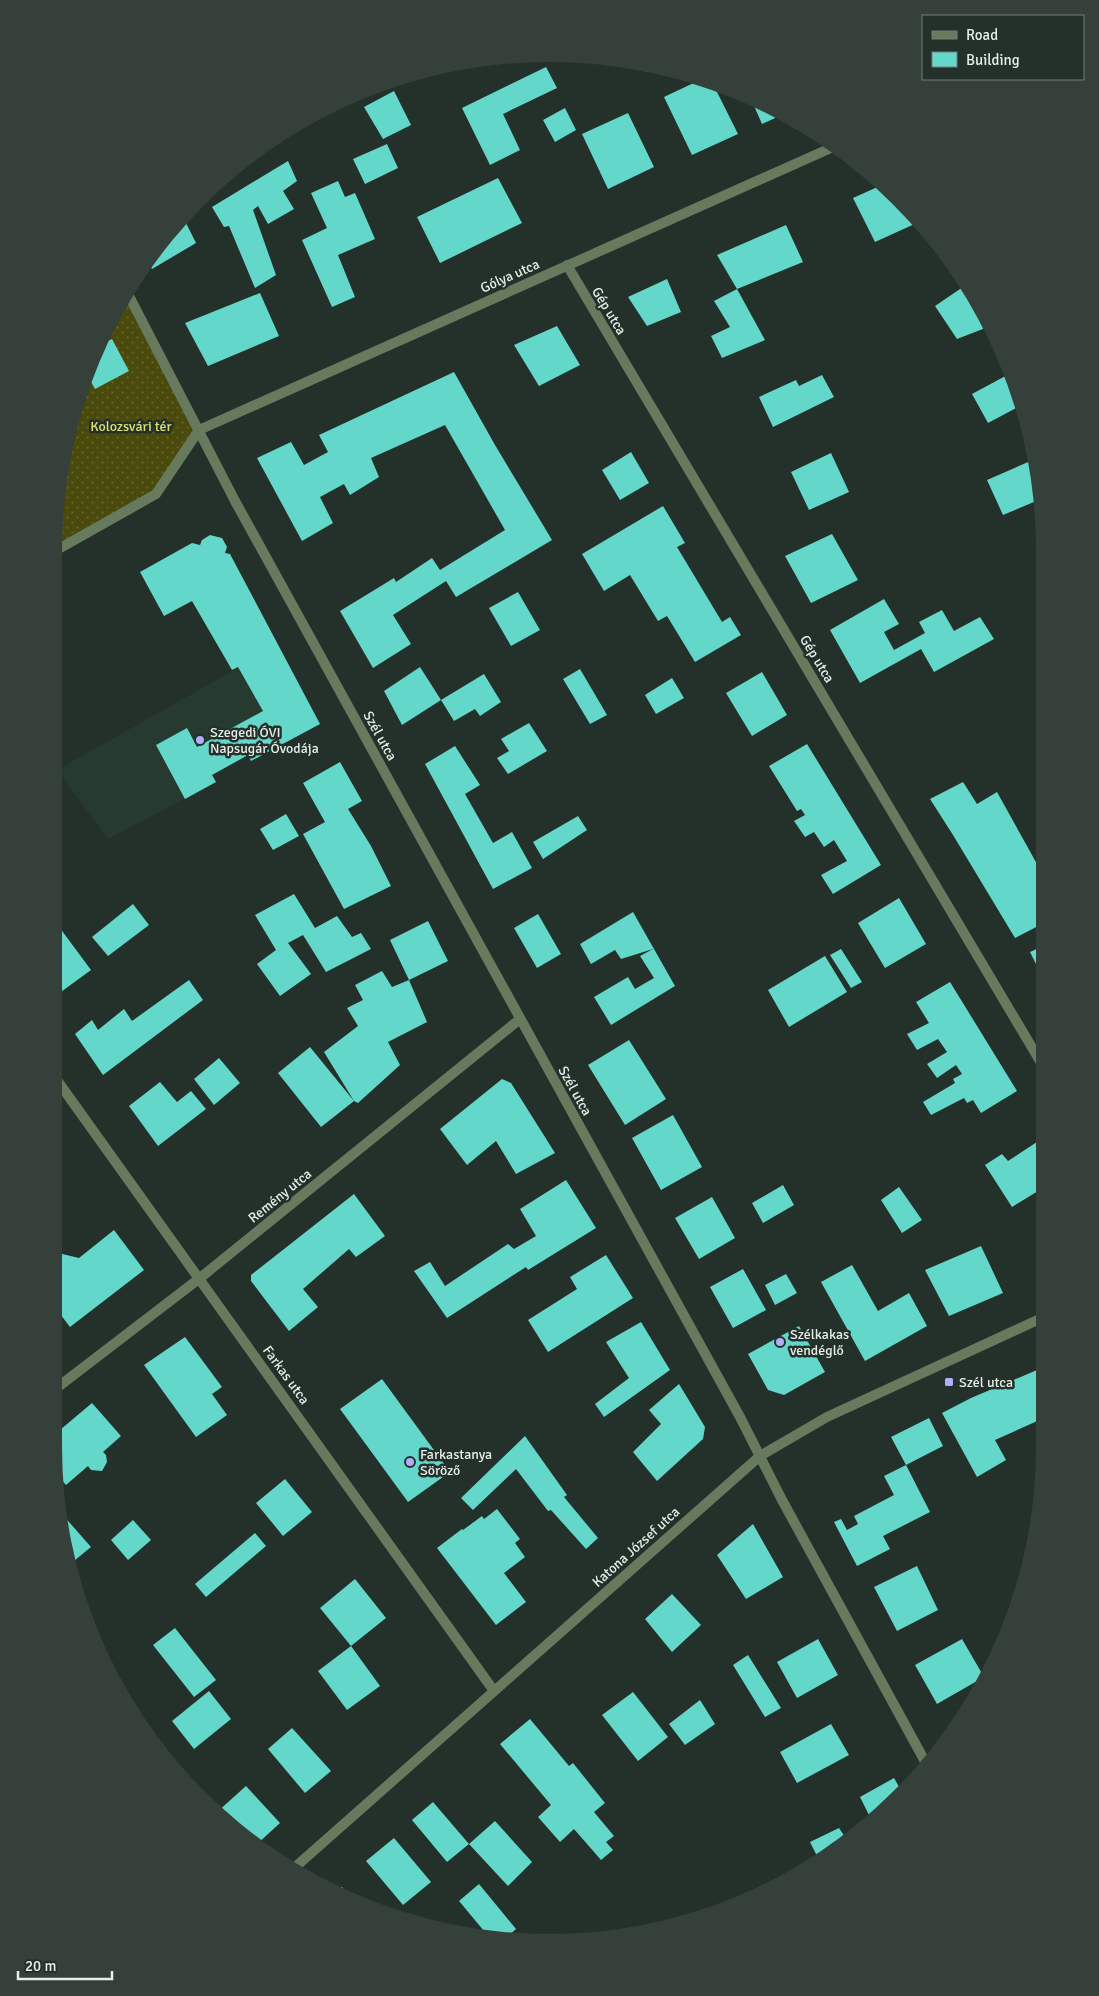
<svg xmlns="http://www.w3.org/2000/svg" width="1099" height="1996" font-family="Signika,sans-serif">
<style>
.built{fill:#263a2f}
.grass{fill:url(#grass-dots)}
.building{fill:#63d7ca}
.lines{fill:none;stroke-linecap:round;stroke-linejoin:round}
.minor{stroke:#677a5e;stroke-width:10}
.tertiary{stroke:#677a5e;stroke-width:10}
.poi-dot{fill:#b0aefa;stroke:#24312a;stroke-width:2}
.labels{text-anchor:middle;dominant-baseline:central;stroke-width:5;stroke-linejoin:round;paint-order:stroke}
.street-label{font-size:14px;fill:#e6eee9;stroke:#24312a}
.park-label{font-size:14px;fill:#dbe06f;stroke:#24312a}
.poi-label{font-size:14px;fill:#e6eee9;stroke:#24312a;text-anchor:start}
</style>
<defs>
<pattern id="grass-dots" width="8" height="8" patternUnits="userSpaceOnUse" patternTransform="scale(1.25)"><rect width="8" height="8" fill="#494a0c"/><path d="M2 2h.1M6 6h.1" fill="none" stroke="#63642f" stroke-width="1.8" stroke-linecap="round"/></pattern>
</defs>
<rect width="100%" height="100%" fill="#24312a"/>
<path class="built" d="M277,646L320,724L251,761L248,756L213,775L216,782L108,839L57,770Z"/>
<path class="grass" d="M127,292L199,430L156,494L55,551V517L71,421L120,302Z"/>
<path class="building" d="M642,65L655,67L646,72Z
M546,67L557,88L503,114L520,150L490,165L462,108Z
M702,79L712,82L738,134L692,155L664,97Z
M394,91L411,125L383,139L364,107Z
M751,99L767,106L784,114L762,124Z
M565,108L576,130L555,142L543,120Z
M628,113L654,167L608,189L582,134Z
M387,144L398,168L365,184L353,159Z
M288,161L297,181L283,191L294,209L268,224L258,206L253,210L276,275L255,288L229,226L224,227L212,207Z
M498,178L522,223L440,263L417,217Z
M338,181L345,197L355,193L375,239L338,255L355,297L332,307L302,240L327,228L311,193Z
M882,185L900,199L919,222L875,242L853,198Z
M183,217L196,243L152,269L148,262Z
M786,225L803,262L737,289L717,255Z
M667,279L681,312L647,326L628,297Z
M963,287L979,309L988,327L957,339L935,306Z
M737,289L765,340L722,358L711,336L730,327L714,301Z
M260,293L279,336L208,366L185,323Z
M557,326L580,365L539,386L514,345Z
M112,339L129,371L95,389L89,378L102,344Z
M454,372L495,445L552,540L456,597L446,581L393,615L411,644L373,668L340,611L394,578L396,582L432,558L440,570L505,530L445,425L371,458L379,477L350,495L344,484L320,497L333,523L302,541L257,458L291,442L304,465L328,452L319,435Z
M1011,373L1019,390L1022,405L988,423L972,394Z
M822,375L834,397L773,427L759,397L796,380L799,386Z
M631,452L649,483L620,500L602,470Z
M831,453L849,492L809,510L791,472Z
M1035,459L1041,485V499L1003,515L987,480Z
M663,506L685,543L677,547L722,622L730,617L741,635L695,662L667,616L658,621L630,575L604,591L582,554Z
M832,534L858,580L811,603L785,556Z
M210,535L222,538L227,547L225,553L230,554L320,724L251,761L248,755L212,775L216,782L185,799L156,745L187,728L197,747L263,711L238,667L232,670L192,601L164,616L140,572L192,543L200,545L202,540Z
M518,592L540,630L511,646L489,608Z
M884,599L899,624L884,632L894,650L925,633L919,622L942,610L954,631L980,617L994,639L934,672L921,649L860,683L830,630Z
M420,667L441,700L402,725L384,691Z
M580,669L607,715L590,724L563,679Z
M762,672L787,715L752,736L726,693Z
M484,674L501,702L480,716L475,709L454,721L441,700Z
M672,678L684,698L656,714L645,695Z
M529,723L547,751L508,774L497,758L509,751L501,739Z
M807,744L881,865L833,894L821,875L847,861L834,840L824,847L814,832L805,837L794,821L805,815L801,809L797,811L769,766Z
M455,746L480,785L465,794L493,843L512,832L532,868L493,889L425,764Z
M340,762L362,801L348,809L371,846L391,886L344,909L303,834L325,822L303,783Z
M963,782L977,804L997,792L1042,873V924L1015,938L953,835L930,799Z
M286,814L299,836L273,850L260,829Z
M578,816L587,830L543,859L533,842Z
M54,857L60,864L54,868Z
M294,894L315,928L337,916L352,937L361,933L371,949L326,972L303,935L288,943L311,974L280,996L257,964L276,950L255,915Z
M899,898L926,944L885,968L858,923Z
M133,904L149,925L108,956L92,937Z
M633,912L675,986L611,1025L594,997L628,977L635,989L654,978L640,956L653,949L621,959L615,950L591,964L580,944Z
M538,914L561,954L537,968L514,928Z
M54,920L91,970L54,997Z
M428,921L448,961L409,980L390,940Z
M1043,946V978L1030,952Z
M841,949L862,982L851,988L830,955Z
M825,956L847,992L789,1027L768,990Z
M382,971L392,987L409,980L427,1022L388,1042L400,1065L358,1103L354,1101L324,1052L358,1026L347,1008L363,1000L355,985Z
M189,980L203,1000L103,1075L75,1034L92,1020L98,1030L124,1009L132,1021Z
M950,982L1017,1091L981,1113L973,1100L967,1103L964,1098L931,1115L923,1102L955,1083L953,1079L962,1074L956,1065L937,1078L927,1064L947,1052L938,1039L917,1050L907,1034L929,1023L916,1002Z
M629,1040L666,1099L625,1125L588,1065Z
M310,1047L354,1101L321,1127L278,1073Z
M219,1058L240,1083L214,1105L194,1079Z
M502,1079L511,1083L555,1153L516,1174L496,1141L467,1165L440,1129Z
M160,1082L177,1102L191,1091L206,1109L158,1146L129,1106Z
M673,1115L702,1167L661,1190L632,1138Z
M1043,1138V1188L1012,1207L985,1165L1002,1154L1008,1161Z
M566,1180L596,1228L528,1270L526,1267L447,1318L414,1271L430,1262L445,1286L508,1244L514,1249L536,1236L520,1209Z
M783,1185L794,1205L763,1223L752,1203Z
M899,1187L922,1220L902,1233L881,1200Z
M354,1194L385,1236L356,1257L349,1249L303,1289L318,1307L289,1331L251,1281V1275Z
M712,1197L735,1238L699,1259L675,1218Z
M114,1230L144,1270L70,1327L54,1306V1252L79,1258Z
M981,1246L1003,1293L949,1316L925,1270Z
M606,1255L633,1298L548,1352L528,1320L577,1289L570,1277Z
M852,1265L878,1311L909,1293L927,1326L865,1361L821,1282Z
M743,1269L766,1310L733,1328L710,1287Z
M786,1274L797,1293L775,1305L765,1285Z
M641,1322L670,1370L604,1417L595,1404L629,1378L606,1342Z
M799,1326L825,1372L784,1395L768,1390L748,1354Z
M185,1337L222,1387L212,1394L227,1415L196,1437L144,1365Z
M1044,1367V1418L995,1440L1006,1460L977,1477L942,1413L971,1398Z
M382,1379L450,1472L408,1502L340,1409Z
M679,1384L705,1427L703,1439L657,1481L633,1452L661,1424L649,1410Z
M92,1403L121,1436L103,1452L106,1455L107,1462L102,1471L91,1470L88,1466L66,1485L56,1474L54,1435Z
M929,1418L943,1446L906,1465L891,1437Z
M525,1436L567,1495L564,1497L598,1538L586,1549L551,1510L548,1511L516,1469L473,1510L461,1498Z
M906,1465L930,1512L883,1536L890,1549L857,1566L834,1522L841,1519L847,1530L858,1524L854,1516L894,1495L884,1476Z
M285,1479L312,1512L283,1536L256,1503Z
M497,1509L520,1539L515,1543L525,1557L504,1573L526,1602L496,1625L437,1548L462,1529L463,1530L482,1516L484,1519Z
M62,1514L91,1547L69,1565L63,1543L61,1516Z
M133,1520L151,1540L128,1560L111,1540Z
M753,1524L783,1577L746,1599L717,1555Z
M255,1533L266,1546L206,1597L195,1584Z
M917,1566L938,1610L897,1631L874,1587Z
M355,1579L386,1618L351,1646L320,1608Z
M672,1594L701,1625L672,1652L645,1619Z
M175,1628L216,1680L194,1697L153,1645Z
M818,1639L838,1675L797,1698L777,1662Z
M962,1639L984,1677L937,1704L915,1665Z
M351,1646L380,1686L347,1710L318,1671Z
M748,1655L781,1708L765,1717L733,1665Z
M209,1691L231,1719L194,1749L172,1721Z
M633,1692L668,1737L638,1761L602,1715Z
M700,1700L715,1724L685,1745L669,1724Z
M530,1719L569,1766L573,1763L605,1803L594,1812L614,1836L606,1842L613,1850L601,1860L574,1829L560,1842L538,1817L551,1805L500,1744Z
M961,1721L957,1728L951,1736L947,1729Z
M831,1724L849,1755L797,1783L780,1752Z
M292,1728L331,1771L305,1793L268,1749Z
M894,1778L902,1792L877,1819L862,1830L860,1826L871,1819L860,1797Z
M246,1786L280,1823L256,1845L216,1813Z
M433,1802L469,1844L447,1862L412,1820Z
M495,1821L532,1862L508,1886L469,1844Z
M839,1828L847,1840L852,1838L820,1862L810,1842Z
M394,1838L431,1882L403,1905L366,1861Z
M479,1884L516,1929L505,1939L489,1937L459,1901Z
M342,1887L354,1901L336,1892Z"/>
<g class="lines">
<path class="minor" d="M567,265L1043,1066
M127,292L235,501L740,1417L782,1500L927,1765
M199,430L833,147
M55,551L156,494L199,430
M54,1076L494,1691
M54,1390L200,1278L520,1019"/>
<path class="tertiary" d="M293,1869L760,1456L827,1417L1044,1317"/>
</g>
<g class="poi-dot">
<circle cx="200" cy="740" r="5"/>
<circle cx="780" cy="1342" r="5"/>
<rect x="944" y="1377" width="10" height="10" rx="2.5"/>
<circle cx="410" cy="1462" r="5"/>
</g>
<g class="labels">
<g class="street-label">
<text transform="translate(510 276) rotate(-24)">Gólya utca</text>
<text transform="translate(609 311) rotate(59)">Gép utca</text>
<text transform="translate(817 659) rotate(59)">Gép utca</text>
<text transform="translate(380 736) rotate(61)">Szél utca</text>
<text transform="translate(575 1091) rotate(61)">Szél utca</text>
<text transform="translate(280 1196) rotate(-39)">Remény utca</text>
<text transform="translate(286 1375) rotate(54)">Farkas utca</text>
<text transform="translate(636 1547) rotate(-42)">Katona József utca</text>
</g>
<g class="park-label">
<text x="131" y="426">Kolozsvári tér</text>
</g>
<g class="poi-label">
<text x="210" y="732">Szegedi ÓVI<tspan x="210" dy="16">Napsugár Óvodája</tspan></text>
<text x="790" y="1334">Szélkakas<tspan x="790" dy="16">vendéglő</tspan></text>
<text x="959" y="1382">Szél utca</text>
<text x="420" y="1454">Farkastanya<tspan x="420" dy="16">Söröző</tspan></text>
</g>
</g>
<path d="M0 0H1099V1996H0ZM549 62H549A487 487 0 0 1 1036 549V1447A487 487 0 0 1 549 1934H549A487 487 0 0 1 62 1447V549A487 487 0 0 1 549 62Z" fill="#344039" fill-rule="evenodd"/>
<rect x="922" y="15" width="162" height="65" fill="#24312a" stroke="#727d76"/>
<rect x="932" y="31" width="25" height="8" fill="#677a5e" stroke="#727d76"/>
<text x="966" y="40" font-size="15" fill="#e6eee9">Road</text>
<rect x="932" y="52" width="25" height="15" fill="#63d7ca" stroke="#727d76"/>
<text x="966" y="65" font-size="15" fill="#e6eee9">Building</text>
<path d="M18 1971v8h94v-8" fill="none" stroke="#e6eee9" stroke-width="2.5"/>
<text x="25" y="1971" font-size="15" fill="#e6eee9" stroke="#24312a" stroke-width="4" paint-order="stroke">20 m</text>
</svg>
